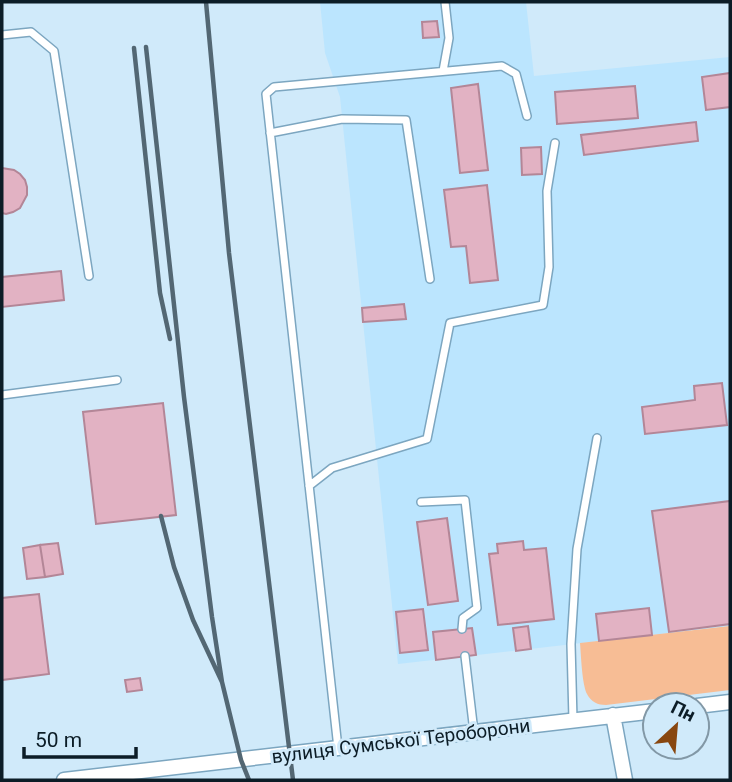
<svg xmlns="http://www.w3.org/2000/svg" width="732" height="782" font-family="Roboto,sans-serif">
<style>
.built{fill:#bbe5fe}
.green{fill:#f7bd95}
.building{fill:#e2b2c3;stroke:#b38697;stroke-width:2}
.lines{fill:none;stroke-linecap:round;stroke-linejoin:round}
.service-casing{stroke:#7ca6c0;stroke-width:10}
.minor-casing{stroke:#7ca6c0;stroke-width:17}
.service{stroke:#fff;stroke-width:7}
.minor{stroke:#fff;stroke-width:14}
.rail{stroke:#536773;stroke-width:4.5}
.labels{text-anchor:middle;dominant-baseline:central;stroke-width:6;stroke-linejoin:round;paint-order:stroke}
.street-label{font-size:19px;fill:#0c1d27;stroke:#d0eafa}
</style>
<rect width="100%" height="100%" fill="#d0eafa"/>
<path class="built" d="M320,2H526L534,76L730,57V626L398,664L340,97L325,53Z"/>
<path class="green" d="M730,626V690L606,705C598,705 591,702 587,694C582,684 581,655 580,643Z"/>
<path class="building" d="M437,21L439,37L423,38L422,22Z
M730,73V107L706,110L702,77Z
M478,84L488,170L460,173L451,88Z
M635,86L638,118L557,124L555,92Z
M696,122L698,141L584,155L581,135Z
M541,147L542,174L522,175L521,148Z
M2,168L14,170L20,174L25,180L27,187V195L20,208L13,212L6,214L2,213Z
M487,185L498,280L470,283L466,246L451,247L444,190Z
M61,271L64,300L2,307V277Z
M404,304L406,319L363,322L362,308Z
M722,383L727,425L645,434L642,407L695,400L694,386Z
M163,403L176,515L96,524L83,412Z
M730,501V624L669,632L652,511Z
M447,518L458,601L428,605L417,522Z
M523,541L524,550L546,548L554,619L498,625L489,554L498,553L497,544Z
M58,543L63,574L45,577L40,545Z
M40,545L45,577L27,579L23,548Z
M39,594L49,674L2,680V598Z
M649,608L652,635L599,641L596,614Z
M423,609L428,650L400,653L396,612Z
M528,626L531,649L516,651L513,628Z
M472,628L476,655L436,660L433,632Z
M140,678L142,690L127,692L125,680Z"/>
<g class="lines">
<g class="service-casing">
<path id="service" d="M2,35L31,32L54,51L89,276
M443,71L449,38L445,2
M270,133L342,119L406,120L430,279
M2,395L117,380
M309,486L332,468L427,439L450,323L543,305L549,267L547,191L555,143
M421,502L465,500L477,608L463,618L462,629
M465,656L474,732
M573,720L571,644L577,549L597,438
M338,748L266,94L274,87L502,66L516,74L527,116"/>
</g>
<g class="minor-casing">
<path id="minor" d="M697,706L730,702
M613,715L625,780
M64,780L655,711"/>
</g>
<use href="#service" class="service"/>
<use href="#minor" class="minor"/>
<path class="rail" d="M206,2L229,253L293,780
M146,47L184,397L212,617L222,682
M134,48L160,293L170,339
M161,516L174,567L193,620L222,682L241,760L249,780"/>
</g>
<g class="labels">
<g class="street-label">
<text transform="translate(401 741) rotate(-7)">вулиця Сумської Тероборони</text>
</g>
</g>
<rect width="732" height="782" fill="none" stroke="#0c1d27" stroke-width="7"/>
<g transform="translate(676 726) rotate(26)"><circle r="33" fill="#d0eafa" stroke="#8298a6" stroke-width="2"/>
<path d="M0-5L12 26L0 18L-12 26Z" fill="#884710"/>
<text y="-10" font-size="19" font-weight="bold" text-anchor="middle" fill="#0c1d27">Пн</text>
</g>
<path d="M24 747v10h112v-10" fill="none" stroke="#0c1d27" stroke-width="3.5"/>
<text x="35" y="747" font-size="21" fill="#0c1d27" stroke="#d0eafa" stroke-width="5" paint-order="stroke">50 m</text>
</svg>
